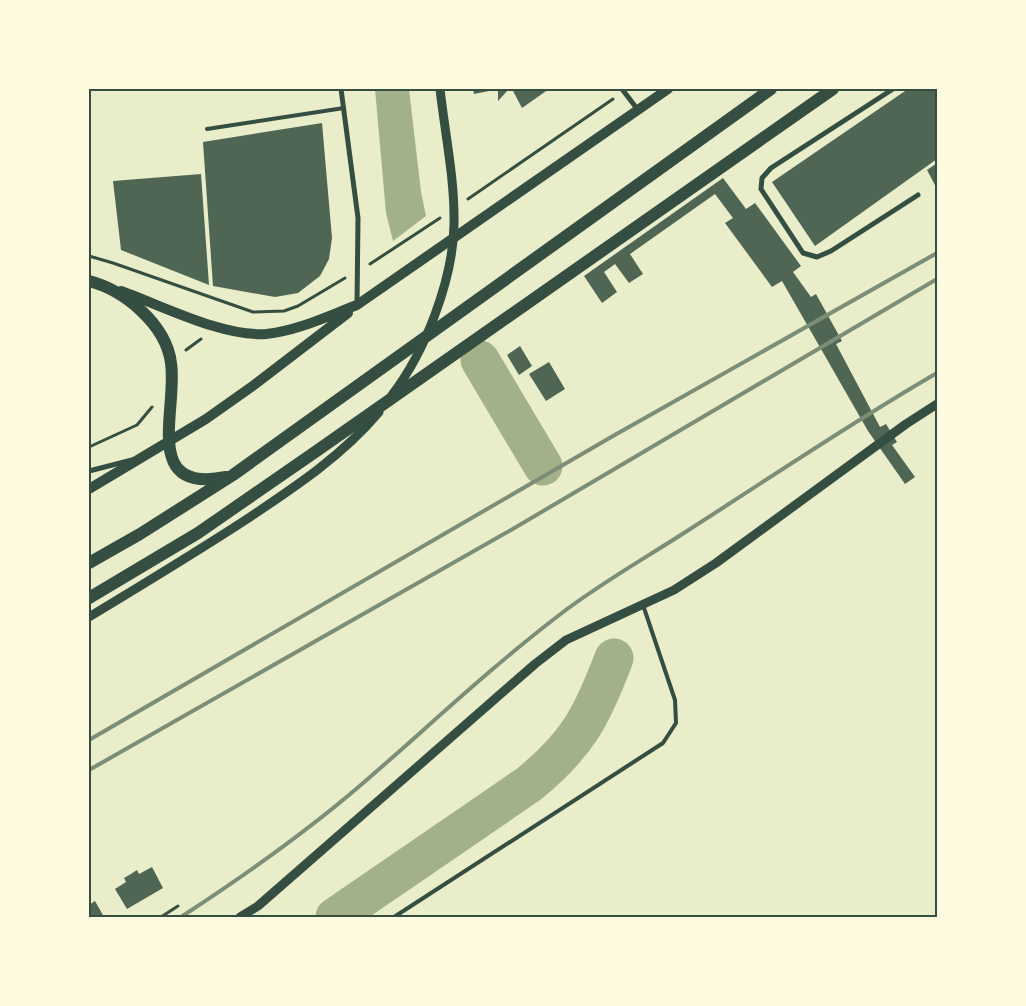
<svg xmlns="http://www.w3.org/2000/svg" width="1026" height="1006" font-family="'Times New Roman',serif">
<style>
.water{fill:#a3b18a}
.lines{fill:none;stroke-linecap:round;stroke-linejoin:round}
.river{stroke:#a3b18a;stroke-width:39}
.building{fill:#4f6655}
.path{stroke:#344e41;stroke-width:3}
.service{stroke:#344e41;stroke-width:4}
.minor{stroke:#344e41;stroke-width:5}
.tertiary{stroke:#344e41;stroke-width:9}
.secondary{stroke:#344e41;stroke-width:10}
.primary{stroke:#344e41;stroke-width:12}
.rail{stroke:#7c8e77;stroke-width:4}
.neatline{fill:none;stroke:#344e41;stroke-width:2}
</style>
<rect width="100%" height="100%" fill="#e9edc9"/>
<path class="water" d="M375,89H409L421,192L426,216L393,241L386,213Z"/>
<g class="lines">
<path class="river" d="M480,360L543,466
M335,917L529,784C578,744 592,716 614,658"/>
</g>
<path class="building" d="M473,89H494V90L474,94Z
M498,89H509L498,101Z
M512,89H549L522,108Z
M908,89H937V159L815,246L772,182Z
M322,123L332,238L329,259L320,276L298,293L275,297L213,286L203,142Z
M937,163V189L927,170Z
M201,174L209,285L121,250L113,181Z
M723,178L746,209L755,203L801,266L793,272L811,297L816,294L842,341L836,344L880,427L886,424L897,442L892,445L915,477L905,484L868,431L782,281L772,287L725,223L733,218L715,194L630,254L643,274L629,283L615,264L604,272L617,292L602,303L584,276Z
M520,346L532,366L519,375L507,355Z
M549,362L565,389L546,401L529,374Z
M152,867L163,888L127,909L115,889L126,882L124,878L131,874L137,870L139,874Z
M95,901L104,917H89V905Z"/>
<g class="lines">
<path class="path" d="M468,199L613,99
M89,256L113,263L253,312L284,311L298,306L345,278
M370,264L440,218
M186,350L201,339
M89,447L137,425L152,407
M161,917L178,906"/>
<path class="service" d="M207,129L344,108
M394,917L663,743L676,723L675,700L643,605"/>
<path class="minor" d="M341,89L358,218L357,305
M622,89L638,110
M893,89L771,168L762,178L761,189L803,253L817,257L831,251L918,195
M89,471L132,460"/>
<path class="tertiary" d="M392,395C425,352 453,280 454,225C455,180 445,134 440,89
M89,617C142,585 195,553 247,519C295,487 342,456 379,412
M240,917L258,906L535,664L566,640L674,590L716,563L906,424L937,404"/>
<path class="secondary" d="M121,291C163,306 223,337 266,334C297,331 328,316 357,305L668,89
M89,489L206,419L254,385L348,313"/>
<path class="primary" d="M89,281C124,290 166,324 171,363C178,410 141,494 226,477
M89,563L140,534L233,475L771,89
M89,598L198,533L318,450L833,89"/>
<path class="rail" d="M89,740L613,436L937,253
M89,770L511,530L937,279
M181,917C244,876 305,833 362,784C427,728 490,668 558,616C599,584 644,559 687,531C770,478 852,422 937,373"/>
</g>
<rect width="1026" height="1006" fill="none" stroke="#fefae0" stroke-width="180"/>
<rect x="90" y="90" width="846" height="826" class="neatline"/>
</svg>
